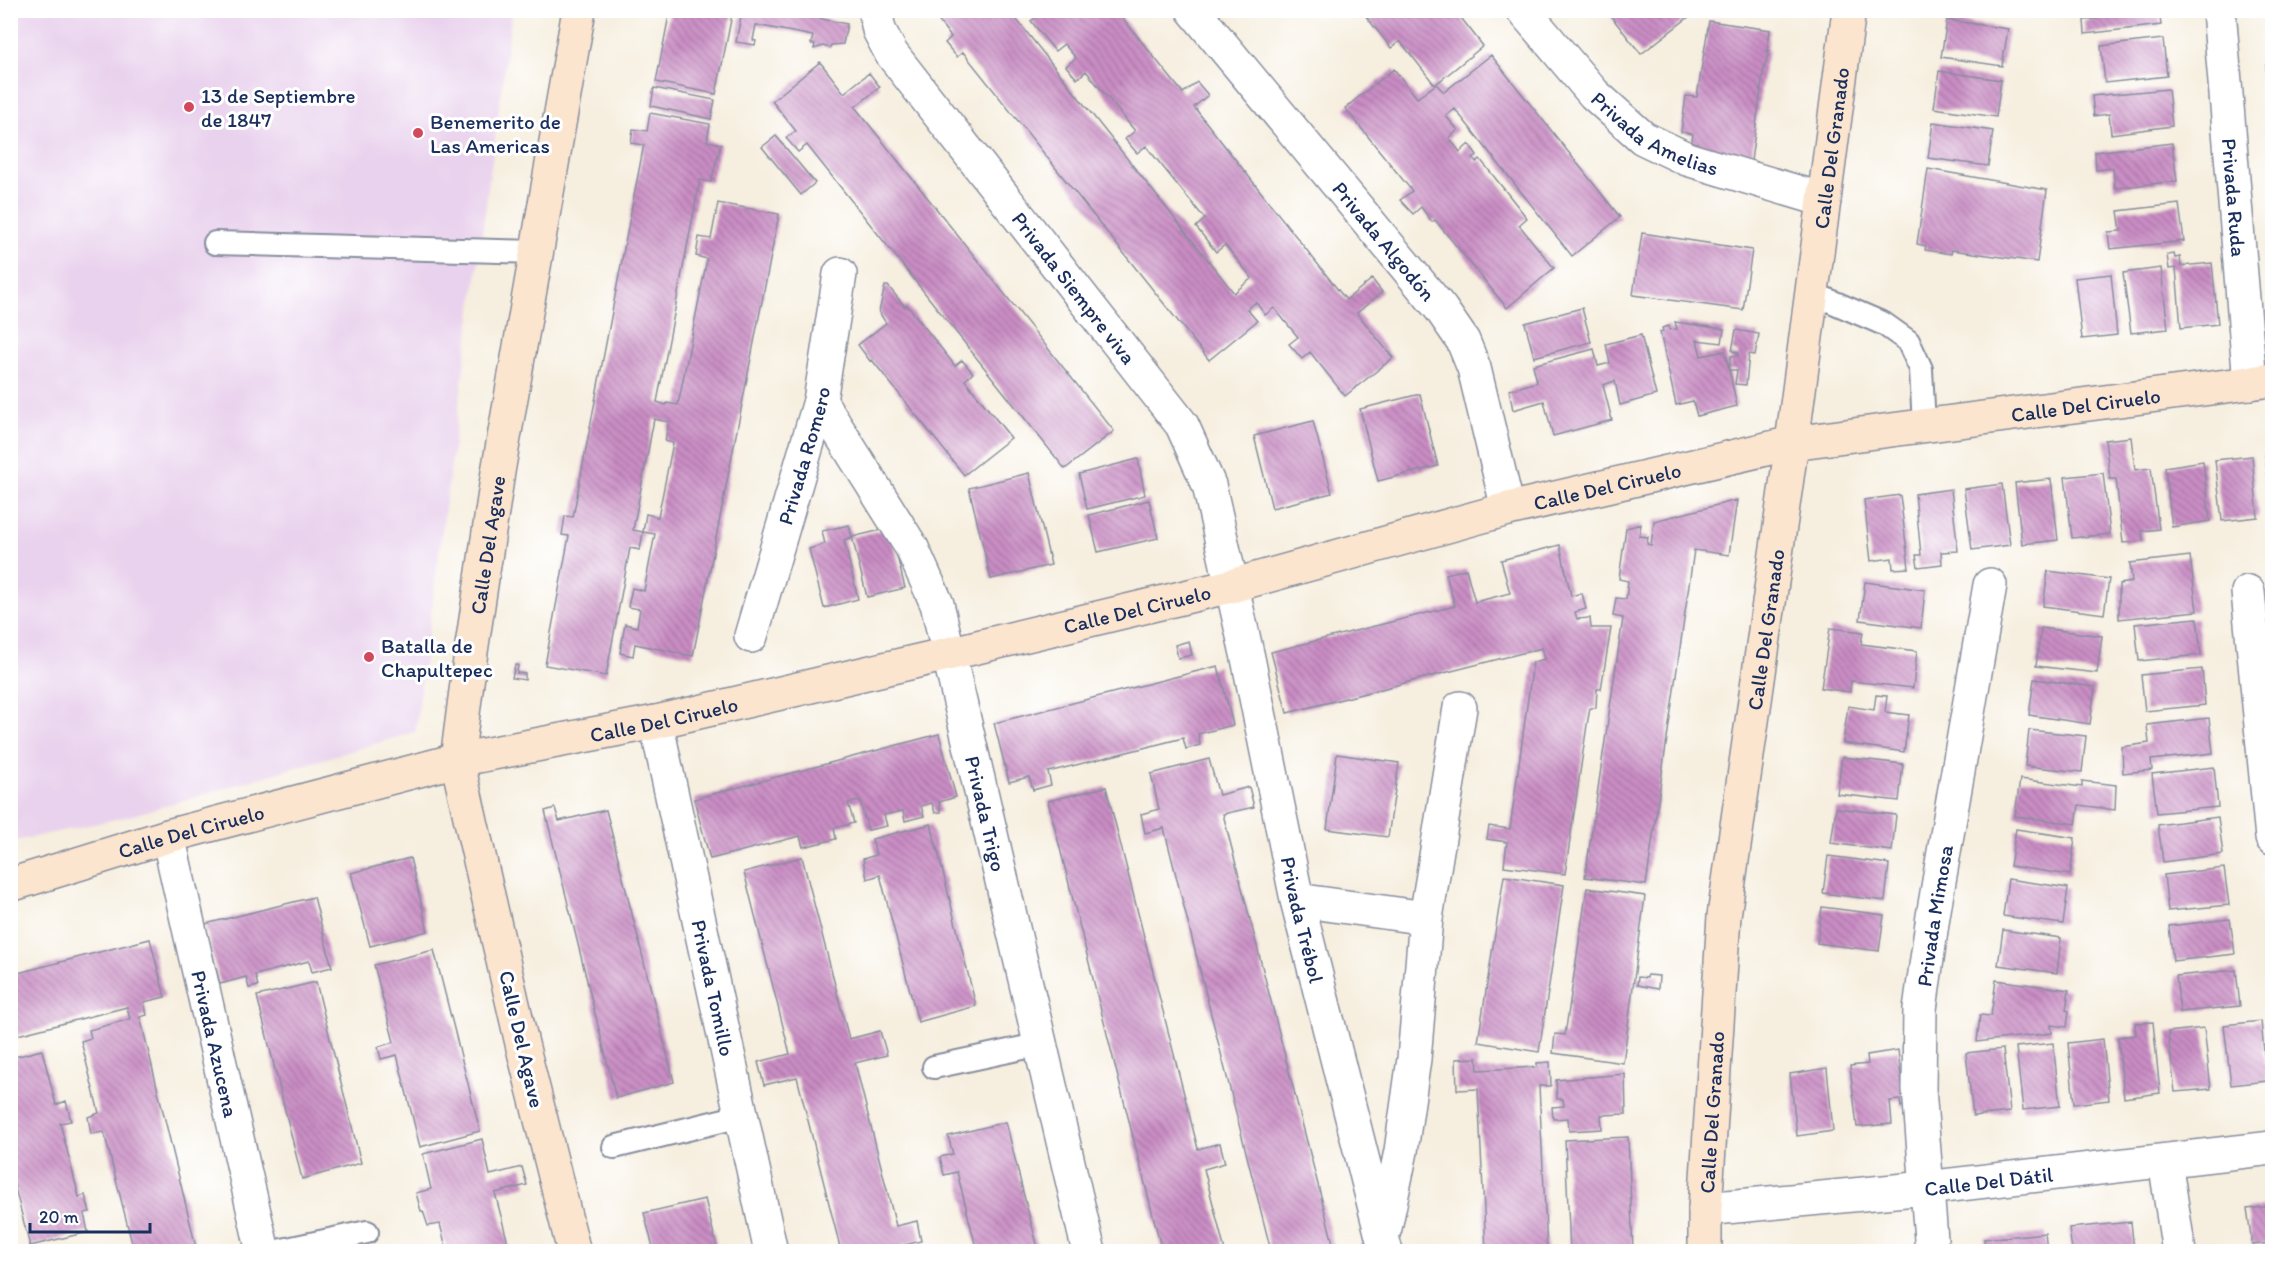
<svg xmlns="http://www.w3.org/2000/svg" width="2283" height="1262" font-family="Itim,sans-serif">
<style>
.built{fill:#e9d2ed}
.building{fill:url(#building-back-hatch)}
.lines{fill:none;stroke-linecap:round;stroke-linejoin:round}
.lane-casing{stroke:#888e9e;stroke-width:26}
.street-casing{stroke:#888e9e;stroke-width:36}
.secondary-casing{stroke:#888e9e;stroke-width:36}
.lane{stroke:#fff;stroke-width:22}
.street{stroke:#fff;stroke-width:33}
.secondary{stroke:#fce5cf;stroke-width:33}
.poi-dot{fill:#d1495b;stroke:#fff;stroke-width:2}
.labels{text-anchor:middle;dominant-baseline:central;stroke-width:6;stroke-linejoin:round;paint-order:stroke}
.poi-label{font-size:21px;fill:#1b2f5e;stroke:#fff;text-anchor:start}
.street-label{font-size:21px;fill:#1b2f5e;stroke:#fff}
</style>
<defs>
<pattern id="building-back-hatch" width="6" height="6" patternUnits="userSpaceOnUse" patternTransform="scale(1.5)"><rect width="6" height="6" fill="#ca8dc4"/><path d="M-1 5l2 2M0 0l6 6M5-1l2 2" fill="none" stroke="#a374a2"/></pattern>
</defs>
<rect width="100%" height="100%" fill="#fff"/>
<filter id="ink" filterUnits="userSpaceOnUse"><feTurbulence type="fractalNoise" baseFrequency=".0167" numOctaves="2"/><feDisplacementMap in="SourceGraphic" scale="12" xChannelSelector="R" yChannelSelector="G"/><feConvolveMatrix kernelMatrix="1 2 1 2 8 2 1 2 1" color-interpolation-filters="sRGB"/></filter>
<filter id="wash" filterUnits="userSpaceOnUse"><feTurbulence type="fractalNoise" baseFrequency=".008" numOctaves="4" result="noise"/><feDisplacementMap in="SourceGraphic" scale="24" xChannelSelector="R" yChannelSelector="G"/><feGaussianBlur stdDeviation="1.35" result="paint"/><feColorMatrix in="noise" values="0 0 0 0 0 0 0 0 0 0 0 0 0 0 0 0 0 1.4 0 .05"/><feComposite in="paint" operator="in"/></filter>
<g filter="url(#wash)">
<rect width="100%" height="100%" fill="#f6eede"/>
<path class="built" d="M10,11H512L415,732L130,816L11,842Z"/>
<g id="blocks">
<path class="building" d="M670,10H733L716,94L656,82Z
M755,10H818L817,18L847,24L843,44L831,45L830,48L823,46L814,49L815,44H811L813,36L756,25L753,40L756,41L755,45L736,42L742,11L754,14Z
M930,10H1009L1234,293L1252,278L1225,245L1216,252L1196,227L1205,219L1146,146L1137,153L1125,139L1135,131L1086,71L1077,79L1066,66L1076,58L1064,44L1055,51L1031,21L1041,14L1038,10H1116L1183,93L1197,82L1208,95L1194,107L1346,300L1372,279L1382,292L1357,313L1393,358L1345,396L1310,352L1302,359L1289,344L1298,337L1274,308L1265,315L1256,302L1247,309L1257,321L1209,360L963,52L957,57L945,43L951,37Z
M1361,10H1455L1483,46L1436,84L1444,92L1491,55L1620,217L1572,256L1455,109L1446,116L1458,130L1449,138L1460,152L1469,144L1477,155L1473,159L1476,162L1480,159L1527,218L1519,225L1554,268L1507,308L1435,220L1432,222L1421,207L1413,214L1400,200L1412,191L1345,108L1394,69L1417,98L1435,85L1400,41L1391,48Z
M1606,10H1686L1690,16L1641,54Z
M2097,10H2159L2161,25L2085,34L2084,20L2098,19Z
M1947,20L2008,29L2002,66L1941,57Z
M1709,21L1770,30L1767,51H1769L1764,68L1751,161L1690,153L1693,134L1681,132L1686,96L1697,97Z
M2163,39L2167,76L2105,83L2101,46Z
M820,62L844,93L869,73L880,87L855,107L1114,431L1065,469L807,145L798,152L786,138L796,131L772,101Z
M2272,64V93H2268L2266,65Z
M1939,71L2001,80L1996,117L1934,108Z
M654,88L715,100L711,119L651,106Z
M2168,89L2172,126L2111,134L2109,114L2094,116L2092,96Z
M650,113L710,124L707,141L721,144L711,182L700,180L657,402L666,405L667,403L678,405L707,259L696,256L699,237L711,239L718,203L779,214L693,656L635,644L633,656L620,653L625,624L637,627L640,609L628,607L632,588L644,591L655,534L643,532L646,514L658,517L673,443L665,441L669,422L654,419L633,530L643,532L640,550L630,548L606,676L545,665L569,536L562,535L565,516L573,517L643,149L644,145L631,143L633,129L647,131Z
M1933,122L1993,131L1988,166L1928,158Z
M776,136L815,183L801,195L762,147Z
M2172,143L2177,181L2115,188L2113,168L2096,170L2095,152Z
M1928,169L2047,190L2037,262L1952,250L1951,254L1925,250L1926,246L1917,244Z
M2179,204L2184,241L2110,249L2108,232L2121,231L2118,211Z
M1642,233L1752,250L1743,310L1633,295Z
M2174,254L2175,258L2180,257L2181,266L2212,263L2218,324L2181,328L2176,268L2169,269L2167,255Z
M2161,268L2168,329L2131,333L2123,273Z
M2111,274L2117,335L2082,339L2075,278Z
M885,286H888L905,307L907,305L955,366L962,360L973,373L965,380L1011,438L964,475L872,360L870,361L858,345L886,323L879,312Z
M1582,308L1591,342L1534,357L1525,323Z
M1675,322L1724,329L1722,343L1697,340L1701,356L1725,351L1737,406L1697,416L1693,401L1676,405L1660,332L1663,331L1662,328L1669,326L1670,330L1677,329Z
M1736,330L1759,334L1755,355L1749,354L1746,385L1735,384L1737,370H1729L1731,356H1738V352L1732,351Z
M1641,335L1656,395L1620,405L1615,381L1603,385L1612,420L1553,436L1544,401L1513,410L1509,390L1537,382L1533,365L1594,349L1598,366L1610,363L1606,344Z
M1420,394L1438,466L1378,481L1360,409Z
M1313,421L1332,493L1272,508L1254,436Z
M2131,437L2135,470L2151,468L2159,529L2142,531L2143,541L2123,543L2116,479H2110L2105,440Z
M2272,452V504L2271,505L2265,453Z
M2252,456L2258,517L2222,521L2215,460Z
M1138,459L1145,495L1087,509L1079,474Z
M2203,461L2210,521L2172,527L2165,467Z
M1029,473L1051,565L991,579L969,488Z
M2103,473L2110,534L2072,538L2065,477Z
M2051,479L2058,540L2022,544L2015,483Z
M2002,484L2010,545L1972,550L1964,489Z
M1951,489L1958,551L1941,552L1942,564L1918,567L1916,555H1921L1915,494Z
M1900,495L1909,568L1893,569L1892,558L1871,561L1864,500Z
M1149,500L1158,538L1098,552L1089,515Z
M1737,500L1729,555L1694,550L1646,885L1585,877L1623,618L1613,616L1616,598L1626,599L1628,581L1619,579L1626,528L1641,524L1639,536L1648,537L1647,544L1651,545L1654,521Z
M849,525L852,537L844,540L858,599L824,608L809,549L825,544L822,531Z
M890,528L905,588L867,597L852,537Z
M1560,545L1571,596L1582,593L1586,609L1575,612L1577,619L1590,618L1591,628H1611L1601,689H1597L1596,708H1590L1587,725L1565,874L1504,866L1507,842L1487,839L1489,826L1510,829L1533,662L1545,659L1542,648L1287,713L1271,652L1455,606L1446,574L1466,569L1475,602L1510,593L1501,560Z
M2190,556L2197,611L2119,619V584L2132,582L2130,563Z
M2048,571L2109,579L2104,614L2043,606Z
M1865,582L1925,590L1921,628L1860,620Z
M2197,618L2201,655L2139,661L2135,624Z
M1830,628L1863,632L1861,644L1917,651L1913,688L1851,681L1850,692L1821,688Z
M2041,628L2102,636L2097,673L2036,666Z
M1189,641L1192,655L1178,658L1175,645Z
M515,665H518L517,673L525,674V680L512,678Z
M1218,666L1233,725L1198,734L1200,745L1186,749L1183,738L1048,772L1051,785L1033,790L1029,777L1009,782L994,723Z
M2202,669L2205,705L2145,711L2141,675Z
M2034,679L2095,687L2090,724L2029,715Z
M1876,695L1887,696L1885,712L1909,715L1904,752L1843,743L1848,706L1874,710Z
M2209,718L2213,753L2151,760L2152,770L2123,773L2122,747L2149,743L2147,725Z
M2029,730L2086,736L2082,772L2025,766Z
M939,734L956,797L939,802L941,812L935,813L932,803L921,806L924,816L905,821L903,811L884,815L887,826L868,830L860,801L848,803L854,823L834,828L836,839L803,847L800,836L710,859L694,799Z
M1337,754L1399,763L1388,837L1327,829Z
M1842,757L1903,764L1899,801L1837,794Z
M1209,759L1219,795L1249,787L1254,807L1223,814L1335,1251H1271L1164,828L1145,833L1141,814L1159,809L1151,774Z
M2214,767L2218,807L2157,813L2152,774Z
M2020,779L2082,787V781L2116,785L2115,810L2079,805L2076,824L2015,816Z
M1106,787L1198,1149L1220,1143L1225,1163L1204,1169L1225,1251H1162L1126,1109L1048,801Z
M555,808L559,821L606,810L674,1082L616,1098L545,811Z
M1836,808L1896,815L1892,851L1831,843Z
M2218,817L2223,854L2163,862L2158,825Z
M931,824L976,1006L918,1022L880,875L867,879L863,859L876,855L872,839Z
M2016,829L2075,838L2070,875L2010,866Z
M1828,856L1889,864L1885,901L1823,893Z
M802,857L849,1039L880,1031L887,1055L855,1063L896,1226L917,1221L921,1241L901,1246L902,1251H841L797,1077L764,1085L758,1062L790,1054L744,872Z
M410,858L428,931L370,946L351,873Z
M2224,868L2229,905L2168,911L2164,875Z
M1504,876L1564,885L1539,1052L1478,1042Z
M2008,879L2068,888L2063,924L2003,916Z
M1587,888L1645,896L1623,1063L1553,1053L1555,1034L1565,1035Z
M314,897L332,967L312,972L309,961L255,975L258,986L249,988L246,977L220,984L205,924Z
M1822,907L1884,915L1879,951L1817,943Z
M2230,919L2235,954L2173,961L2169,926Z
M2003,930L2061,938L2057,973L1998,965Z
M150,939L165,997L144,1002L147,1015L140,1017L197,1251H134L104,1132L91,1134L88,1117L99,1113L81,1041L91,1038L89,1030L130,1019L127,1007L10,1037V975Z
M434,950L480,1131L420,1147L397,1055L381,1059L378,1047L394,1042L374,965Z
M2236,970L2240,1006L2180,1012L2176,976Z
M1647,975L1659,976L1658,989L1637,985L1638,977L1647,978Z
M1996,980L2069,990L2066,1010L2069,1011L2067,1027L2051,1025L2052,1033L1977,1042L1980,1015L1991,1016Z
M316,982L361,1163L302,1179L257,996Z
M2261,1021L2267,1081L2231,1085L2224,1025Z
M2153,1022L2160,1093L2124,1098L2118,1037L2136,1035L2135,1023Z
M2204,1028L2211,1089L2175,1092L2168,1032Z
M2103,1039L2109,1100L2074,1104L2068,1043Z
M2053,1043L2060,1106L2023,1110L2016,1047Z
M2003,1049L2010,1112L1973,1116L1966,1053Z
M42,1050L56,1105L66,1101L71,1121L60,1123L79,1197L85,1195L90,1212L84,1213L88,1232L30,1246L10,1169V1058Z
M1898,1050L1904,1106L1901,1107L1900,1100L1890,1101L1892,1124L1857,1127L1850,1066L1868,1064L1867,1055Z
M1477,1058L1478,1070L1537,1067V1063L1550,1062L1551,1086H1539L1547,1251H1486L1478,1089L1457,1090L1456,1059Z
M1827,1068L1833,1131L1797,1136L1790,1074Z
M1625,1074L1626,1114L1601,1115L1602,1129L1569,1131L1568,1118L1553,1119L1552,1107L1564,1106L1563,1099H1557L1556,1080Z
M1006,1122L1027,1208L1039,1251H977L957,1172L944,1175L940,1157L953,1154L948,1136Z
M1628,1137L1633,1251H1570L1565,1140Z
M482,1139L490,1175L522,1167L527,1185L495,1193L510,1251H447L440,1224L428,1226L423,1211H421L416,1193L431,1189L423,1154Z
M705,1199L718,1251H654L644,1213Z
M2272,1206V1243L2252,1245L2247,1209Z
M2131,1222L2134,1251H2072L2069,1228Z
M2045,1233L2047,1251H1985L1984,1239Z"/>
</g>
</g>
<g filter="url(#ink)">
<use href="#blocks" fill-opacity="0" stroke="#888e9e" stroke-width="1.5"/>
<g class="lines">
<g class="lane-casing">
<path id="lane" d="M215,243L537,252
M1812,293L1884,324L1908,341L1921,369L1924,426
M934,1067L1041,1044
M614,1147L741,1116
M273,1252L367,1232"/>
</g>
<g class="street-casing">
<g id="street">
<path id="s1" d="M875,10L879,30L891,53L1182,425L1209,485L1248,658L1297,900L1386,1252"/>
<path id="s2" d="M1193,10L1441,309L1463,341L1474,368L1508,509"/>
<path id="s3" d="M1523,10L1594,94L1643,138L1687,159L1824,200"/>
<path id="s4" d="M2219,10L2250,383"/>
<path id="s5" d="M820,401L912,548L937,604L1089,1252"/>
<path d="M2248,592L2272,838"/>
<path id="s6" d="M751,636L820,401L840,274"/>
<path id="s7" d="M656,722L771,1252"/>
<path id="s8" d="M168,836L263,1252"/>
<path d="M1297,900L1426,918"/>
<path d="M2165,1161L2179,1252"/>
<path id="s9" d="M1705,1209L1926,1188L2272,1148"/>
<path d="M1385,1228L1401,1151L1414,1059L1426,918L1460,708"/>
<path id="s10" d="M1932,1252L1919,1089L1920,1009L1933,916L1990,585"/>
</g>
</g>
<g class="secondary-casing">
<g id="secondary">
<path id="s11" d="M10,885L168,836L457,760L656,722L948,654L1231,586L1508,509L1792,443L2272,380"/>
<path id="s12" d="M574,1252L523,1048L457,760L471,652L498,472L579,10"/>
<path id="s13" d="M1705,1252V1209L1724,916L1792,443L1849,10"/>
</g>
</g>
<use href="#lane" class="lane"/>
<use href="#street" class="street"/>
<use href="#secondary" class="secondary"/>
</g>
</g>
<g class="poi-dot">
<circle cx="189" cy="107" r="6"/>
<circle cx="418" cy="133" r="6"/>
<circle cx="369" cy="657" r="6"/>
</g>
<g class="labels">
<g class="poi-label">
<text x="201" y="95">13 de Septiembre<tspan x="201" dy="24">de 1847</tspan></text>
<text x="430" y="121">Benemerito de<tspan x="430" dy="24">Las Americas</tspan></text>
<text x="381" y="645">Batalla de<tspan x="381" dy="24">Chapultepec</tspan></text>
</g>
<g class="street-label">
<text stroke="none"><textPath href="#s3" startOffset="184">Privada Amelias</textPath></text>
<text stroke="none"><textPath href="#s13" startOffset="1112">Calle Del Granado</textPath></text>
<text stroke="none"><textPath href="#s4" startOffset="188">Privada Ruda</textPath></text>
<text stroke="none"><textPath href="#s2" startOffset="300">Privada Algodón</textPath></text>
<text stroke="none"><textPath href="#s1" startOffset="344">Privada Siempre viva</textPath></text>
<text stroke="none"><textPath href="#s11" startOffset="2133">Calle Del Ciruelo</textPath></text>
<text stroke="none"><textPath href="#s6" startOffset="188">Privada Romero</textPath></text>
<text stroke="none"><textPath href="#s11" startOffset="1647">Calle Del Ciruelo</textPath></text>
<text stroke="none"><textPath href="#s12" startOffset="723">Calle Del Agave</textPath></text>
<text stroke="none"><textPath href="#s11" startOffset="1161">Calle Del Ciruelo</textPath></text>
<text stroke="none"><textPath href="#s13" startOffset="626">Calle Del Granado</textPath></text>
<text stroke="none"><textPath href="#s11" startOffset="675">Calle Del Ciruelo</textPath></text>
<text stroke="none"><textPath href="#s5" startOffset="450">Privada Trigo</textPath></text>
<text stroke="none"><textPath href="#s11" startOffset="189">Calle Del Ciruelo</textPath></text>
<text stroke="none"><textPath href="#s10" startOffset="338">Privada Mimosa</textPath></text>
<text stroke="none"><textPath href="#s1" startOffset="1029">Privada Trébol</textPath></text>
<text stroke="none"><textPath href="#s7" startOffset="272">Privada Tomillo</textPath></text>
<text transform="translate(522 1039) rotate(77)">Calle Del Agave</text>
<text stroke="none"><textPath href="#s8" startOffset="213">Privada Azucena</textPath></text>
<text stroke="none"><textPath href="#s13" startOffset="140">Calle Del Granado</textPath></text>
<text stroke="none"><textPath href="#s9" startOffset="285">Calle Del Dátil</textPath></text>
</g>
</g>
<rect width="2283" height="1262" fill="none" stroke="#fff" stroke-width="36"/>
<path d="M30 1223v9h120v-9" fill="none" stroke="#1b2f5e" stroke-width="3"/>
<text x="39" y="1223" font-size="18" fill="#1b2f5e" stroke="#ffffff" stroke-width="4.5" paint-order="stroke">20 m</text>
</svg>
